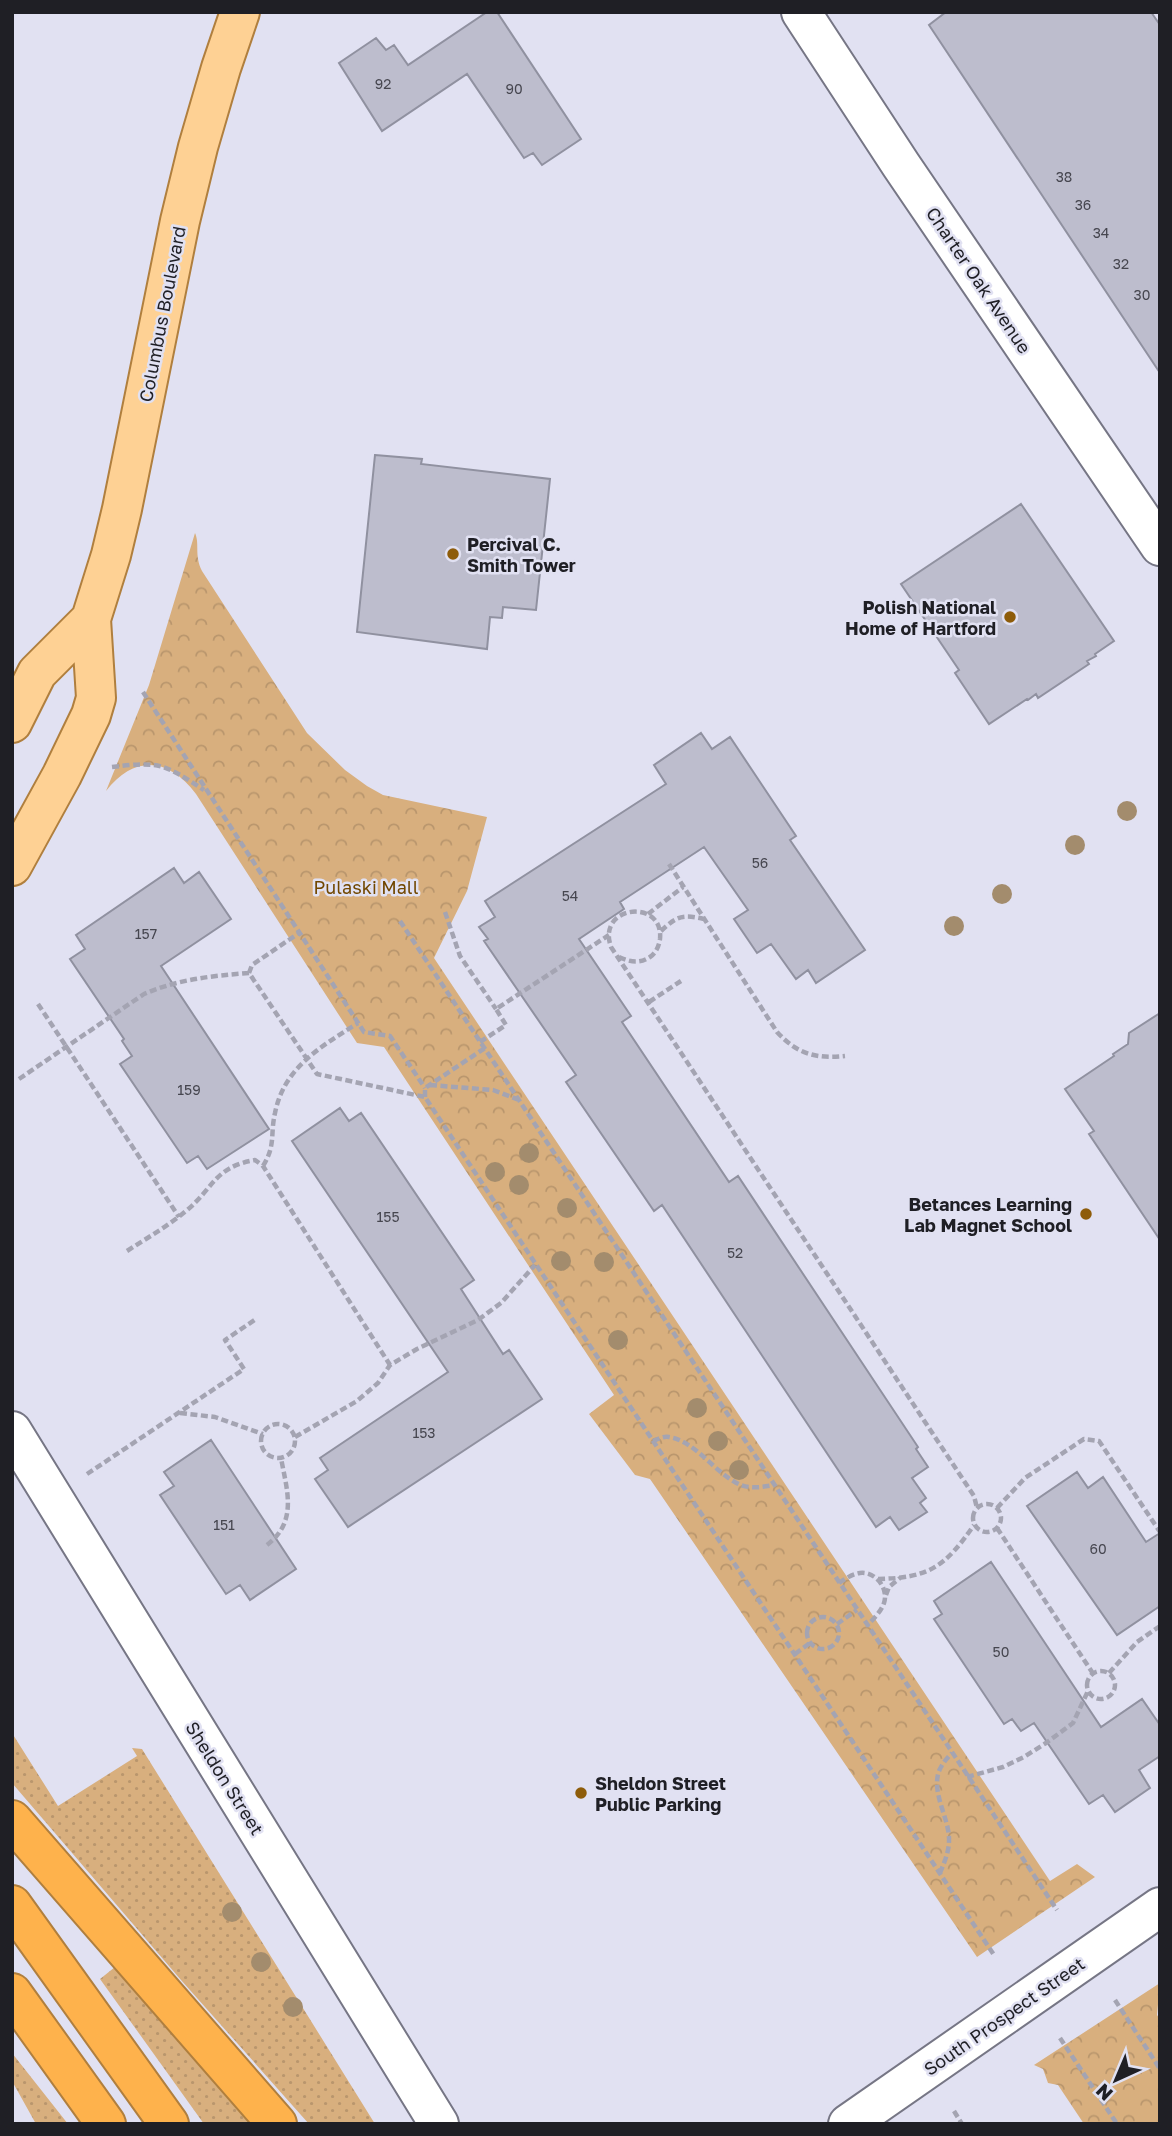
<svg xmlns="http://www.w3.org/2000/svg" width="1172" height="2136" font-family="'Golos Text',sans-serif">
<style>
.grass{fill:url(#grass-dots)}
.park{fill:url(#park-crowns)}
.building{fill:#bdbdcd;stroke:#9091a0;stroke-width:2}
.lines{fill:none;stroke-linecap:round;stroke-linejoin:round}
.secondary-casing{stroke:#767685;stroke-width:42}
.primary-casing{stroke:#b07f3e;stroke-width:42}
.highway-casing{stroke:#b07f3e;stroke-width:42}
.path{stroke:#a4a4b2;stroke-width:4.5;stroke-dasharray:7 3.5;stroke-linecap:butt}
.secondary{stroke:#fff;stroke-width:38}
.primary{stroke:#fed194;stroke-width:38}
.highway{stroke:#feb24c;stroke-width:38}
.tree{fill:#a38c6d}
.poi-dot{fill:#8e5c0a;stroke:#e1e1f2;stroke-width:2.5}
.labels{text-anchor:middle;dominant-baseline:central;stroke-width:5;stroke-linejoin:round;paint-order:stroke}
.number-label{font-size:14px;fill:#46464f}
.street-label{font-size:18px;fill:#1f1f25;stroke:#e1e1f2}
.poi-label{font-size:18px;font-weight:bold;fill:#1f1f25;stroke:#e1e1f2;text-anchor:start}
.park-label{font-size:18px;fill:#714700;stroke:#e1e1f2}
</style>
<defs>
<pattern id="grass-dots" width="8" height="8" patternUnits="userSpaceOnUse" patternTransform="scale(1.75)"><rect width="8" height="8" fill="#d8af7e"/><path d="M2 2h.1M6 6h.1" fill="none" stroke="#b9966d" stroke-width="1.8" stroke-linecap="round"/></pattern>
<pattern id="park-crowns" width="20" height="18" patternUnits="userSpaceOnUse" patternTransform="scale(1.75)"><rect width="20" height="18" fill="#d8af7e"/><path d="M2 6a3 3 0 1 1 6 0M12 15a3 3 0 1 1 6 0" fill="none" stroke="#b9966d"/></pattern>
</defs>
<rect width="100%" height="100%" fill="#e1e1f2"/>
<path class="grass" d="M12,1733L58,1806L137,1756L132,1748L142,1749L375,2124H309L181,1980L12,1783Z
M115,1967L252,2124H204L100,1979Z
M12,2053L68,2124H36L12,2081Z"/>
<path class="park" d="M195,533C200,544 194,555 202,571L307,733L345,770L367,786L383,795L487,817L467,891L434,958L1050,1881L1077,1864L1095,1877L977,1957L650,1479L635,1475L589,1414L614,1395L384,1047L357,1043L196,794C169,758 135,754 106,791L149,685Z
M1160,1983L1157,2015L1160,2019V2124H1084L1058,2085L1048,2083L1043,2069L1034,2065Z"/>
<path class="building" d="M487,12H497L581,139L542,165L533,153L524,158L467,74L382,131L339,63L376,38L386,50L394,45L408,65Z
M946,12H1151L1160,25V373L929,25Z
M375,455L422,459L421,464L550,479L536,610L503,607L502,618L490,617L487,649L357,632Z
M1021,504L1114,641L1095,654L1096,656L1087,661L1089,664L1038,698L1036,694L1028,700L1027,699L989,724L955,673L959,670L901,584Z
M701,733L712,749L730,737L796,836L790,840L865,950L816,983L808,970L796,979L771,944L757,953L734,919L748,910L704,847L620,902L624,909L579,939L631,1016L622,1022L729,1182L738,1176L918,1447L916,1449L928,1467L912,1478L926,1498L920,1503L927,1512L899,1530L890,1517L876,1527L662,1205L654,1211L566,1082L576,1075L484,941L488,939L479,927L495,917L485,901L666,784L654,765Z
M174,868L184,883L199,872L231,919L161,966L269,1129L207,1169L198,1156L187,1163L120,1064L132,1056L122,1041L124,1039L70,959L85,949L76,935Z
M1160,1013V1240L1089,1134L1094,1131L1065,1089L1114,1056L1113,1054L1128,1044L1129,1033Z
M340,1108L349,1121L361,1113L474,1280L461,1289L503,1354L509,1350L542,1399L348,1527L315,1479L328,1470L320,1458L448,1372L292,1141Z
M211,1440L296,1569L250,1600L240,1585L226,1594L160,1495L174,1486L164,1472Z
M1077,1472L1088,1488L1103,1477L1146,1542L1160,1533V1606L1117,1635L1027,1506Z
M991,1562L1101,1727L1142,1699L1160,1725V1756L1139,1770L1150,1788L1115,1812L1103,1795L1089,1804L1034,1723L1021,1731L1012,1719L1004,1724L934,1619L942,1614L934,1601Z"/>
<g class="lines">
<g class="secondary-casing">
<path id="secondary" d="M801,12L901,165L1160,546
M12,1431L439,2124
M848,2124L1160,1907"/>
</g>
<g class="primary-casing">
<path id="primary" d="M12,723L37,673L91,619
M12,866L62,775L91,715L96,698L91,619L111,555L122,509L180,221L198,147L221,68L240,12"/>
</g>
<g class="highway-casing">
<path id="highway" d="M12,1820L277,2124
M12,1905L169,2124
M12,1993L106,2124"/>
</g>
<path class="path" d="M143,692L364,1032L390,1036L425,1088
M112,767C160,761 164,764 204,790
M669,864L777,1032C797,1054 816,1059 845,1056
M445,912L460,956L496,1009
M648,914L683,887
M400,921L1057,1910
M661,931C677,916 682,914 704,919
M619,957C630,962 639,964 650,957C656,953 659,946 660,939C664,898 596,905 611,947L974,1496L977,1508
M249,973L252,965L299,933
M649,1002L681,981
M38,1004L179,1217
M480,1042L506,1025L496,1009L609,935
M19,1079L144,994C179,979 211,976 249,973L317,1074L425,1097L994,1955
M430,1085L493,1090L519,1100
M425,1097V1088L485,1048
M263,1166C276,1145 270,1135 275,1113C284,1067 322,1046 358,1023
M127,1251C147,1238 168,1226 186,1211C214,1188 214,1167 255,1160L263,1166L390,1365
M180,1413L215,1417L263,1434
M261 1441a17 17 0 1 1 34 0a17 17 0 1 1-34 0Z
M295,1437L357,1401L378,1383L390,1365L417,1349L478,1320L501,1303L535,1265
M653,1441C658,1439 663,1436 669,1437C696,1441 716,1475 741,1485C752,1489 763,1487 774,1485
M87,1474L244,1369L225,1340L256,1319
M973 1518a14 14 0 1 1 28 0a14 14 0 1 1-28 0Z
M997,1508L1025,1478L1084,1439L1099,1441L1160,1532
M997,1528L1092,1672
M267,1545C298,1521 287,1491 281,1458
M878,1579C929,1578 945,1567 974,1525
M839,1583C845,1579 852,1574 860,1573C875,1571 889,1588 884,1603C881,1612 873,1619 867,1626
M886,1595L889,1587L900,1578
M807 1633a16 16 0 1 1 32 0a16 16 0 1 1-32 0Z
M837,1624L857,1610
M795,1654L810,1643
M1087 1685a14 14 0 1 1 28 0a14 14 0 1 1-28 0Z
M1109,1673L1137,1642L1160,1626
M967,1777L1003,1767L1024,1757L1046,1743L1073,1723L1088,1691
M940,1873C944,1863 949,1852 949,1841C950,1819 931,1794 939,1771C942,1764 947,1758 952,1753
M1115,2000L1160,2069
M1060,2038L1117,2124
M954,2111L962,2124"/>
<use href="#secondary" class="secondary"/>
<use href="#primary" class="primary"/>
<use href="#highway" class="highway"/>
</g>
<g class="tree">
<circle cx="1127" cy="811" r="10"/>
<circle cx="1075" cy="845" r="10"/>
<circle cx="1002" cy="894" r="10"/>
<circle cx="954" cy="926" r="10"/>
<circle cx="529" cy="1153" r="10"/>
<circle cx="495" cy="1172" r="10"/>
<circle cx="519" cy="1185" r="10"/>
<circle cx="567" cy="1208" r="10"/>
<circle cx="561" cy="1261" r="10"/>
<circle cx="604" cy="1262" r="10"/>
<circle cx="618" cy="1340" r="10"/>
<circle cx="697" cy="1408" r="10"/>
<circle cx="718" cy="1441" r="10"/>
<circle cx="739" cy="1470" r="10"/>
<circle cx="232" cy="1912" r="10"/>
<circle cx="261" cy="1962" r="10"/>
<circle cx="293" cy="2007" r="10"/>
</g>
<g class="poi-dot">
<circle cx="453" cy="554" r="7"/>
<circle cx="1010" cy="617" r="7"/>
<circle cx="1086" cy="1214" r="7"/>
<circle cx="581" cy="1793" r="7"/>
</g>
<g class="labels">
<g class="number-label">
<text x="383" y="83">92</text>
<text x="514" y="88">90</text>
<text x="1064" y="176">38</text>
<text x="1083" y="204">36</text>
<text x="1101" y="232">34</text>
<text x="1121" y="263">32</text>
<text x="1142" y="294">30</text>
<text x="760" y="862">56</text>
<text x="570" y="895">54</text>
<text x="146" y="933">157</text>
<text x="189" y="1089">159</text>
<text x="388" y="1216">155</text>
<text x="735" y="1252">52</text>
<text x="424" y="1432">153</text>
<text x="224" y="1524">151</text>
<text x="1098" y="1548">60</text>
<text x="1001" y="1651">50</text>
</g>
<g class="street-label">
<text transform="translate(979 280) rotate(56)">Charter Oak Avenue</text>
<text transform="translate(162 314) rotate(-79)">Columbus Boulevard</text>
<text transform="translate(225 1778) rotate(58)">Sheldon Street</text>
<text transform="translate(1004 2016) rotate(-35)">South Prospect Street</text>
</g>
<g class="poi-label">
<text x="467" y="544">Percival C.<tspan x="467" dy="21">Smith Tower</tspan></text>
<text x="996" y="607" text-anchor="end">Polish National<tspan x="996" dy="21">Home of Hartford</tspan></text>
<text x="1072" y="1204" text-anchor="end">Betances Learning<tspan x="1072" dy="21">Lab Magnet School</tspan></text>
<text x="595" y="1783">Sheldon Street<tspan x="595" dy="21">Public Parking</tspan></text>
</g>
<g class="park-label">
<text x="366" y="887">Pulaski Mall</text>
</g>
</g>
<rect width="1172" height="2136" fill="none" stroke="#1f1f25" stroke-width="28"/>
<g transform="translate(1116 2080) rotate(224)" stroke="#e1e1f2" stroke-width="5" paint-order="stroke">
<path d="M0-5L12 26L0 18L-12 26Z" fill="#1f1f25"/>
<text y="-10" font-size="19" font-weight="bold" text-anchor="middle" fill="#1f1f25">N</text>
</g>
</svg>
